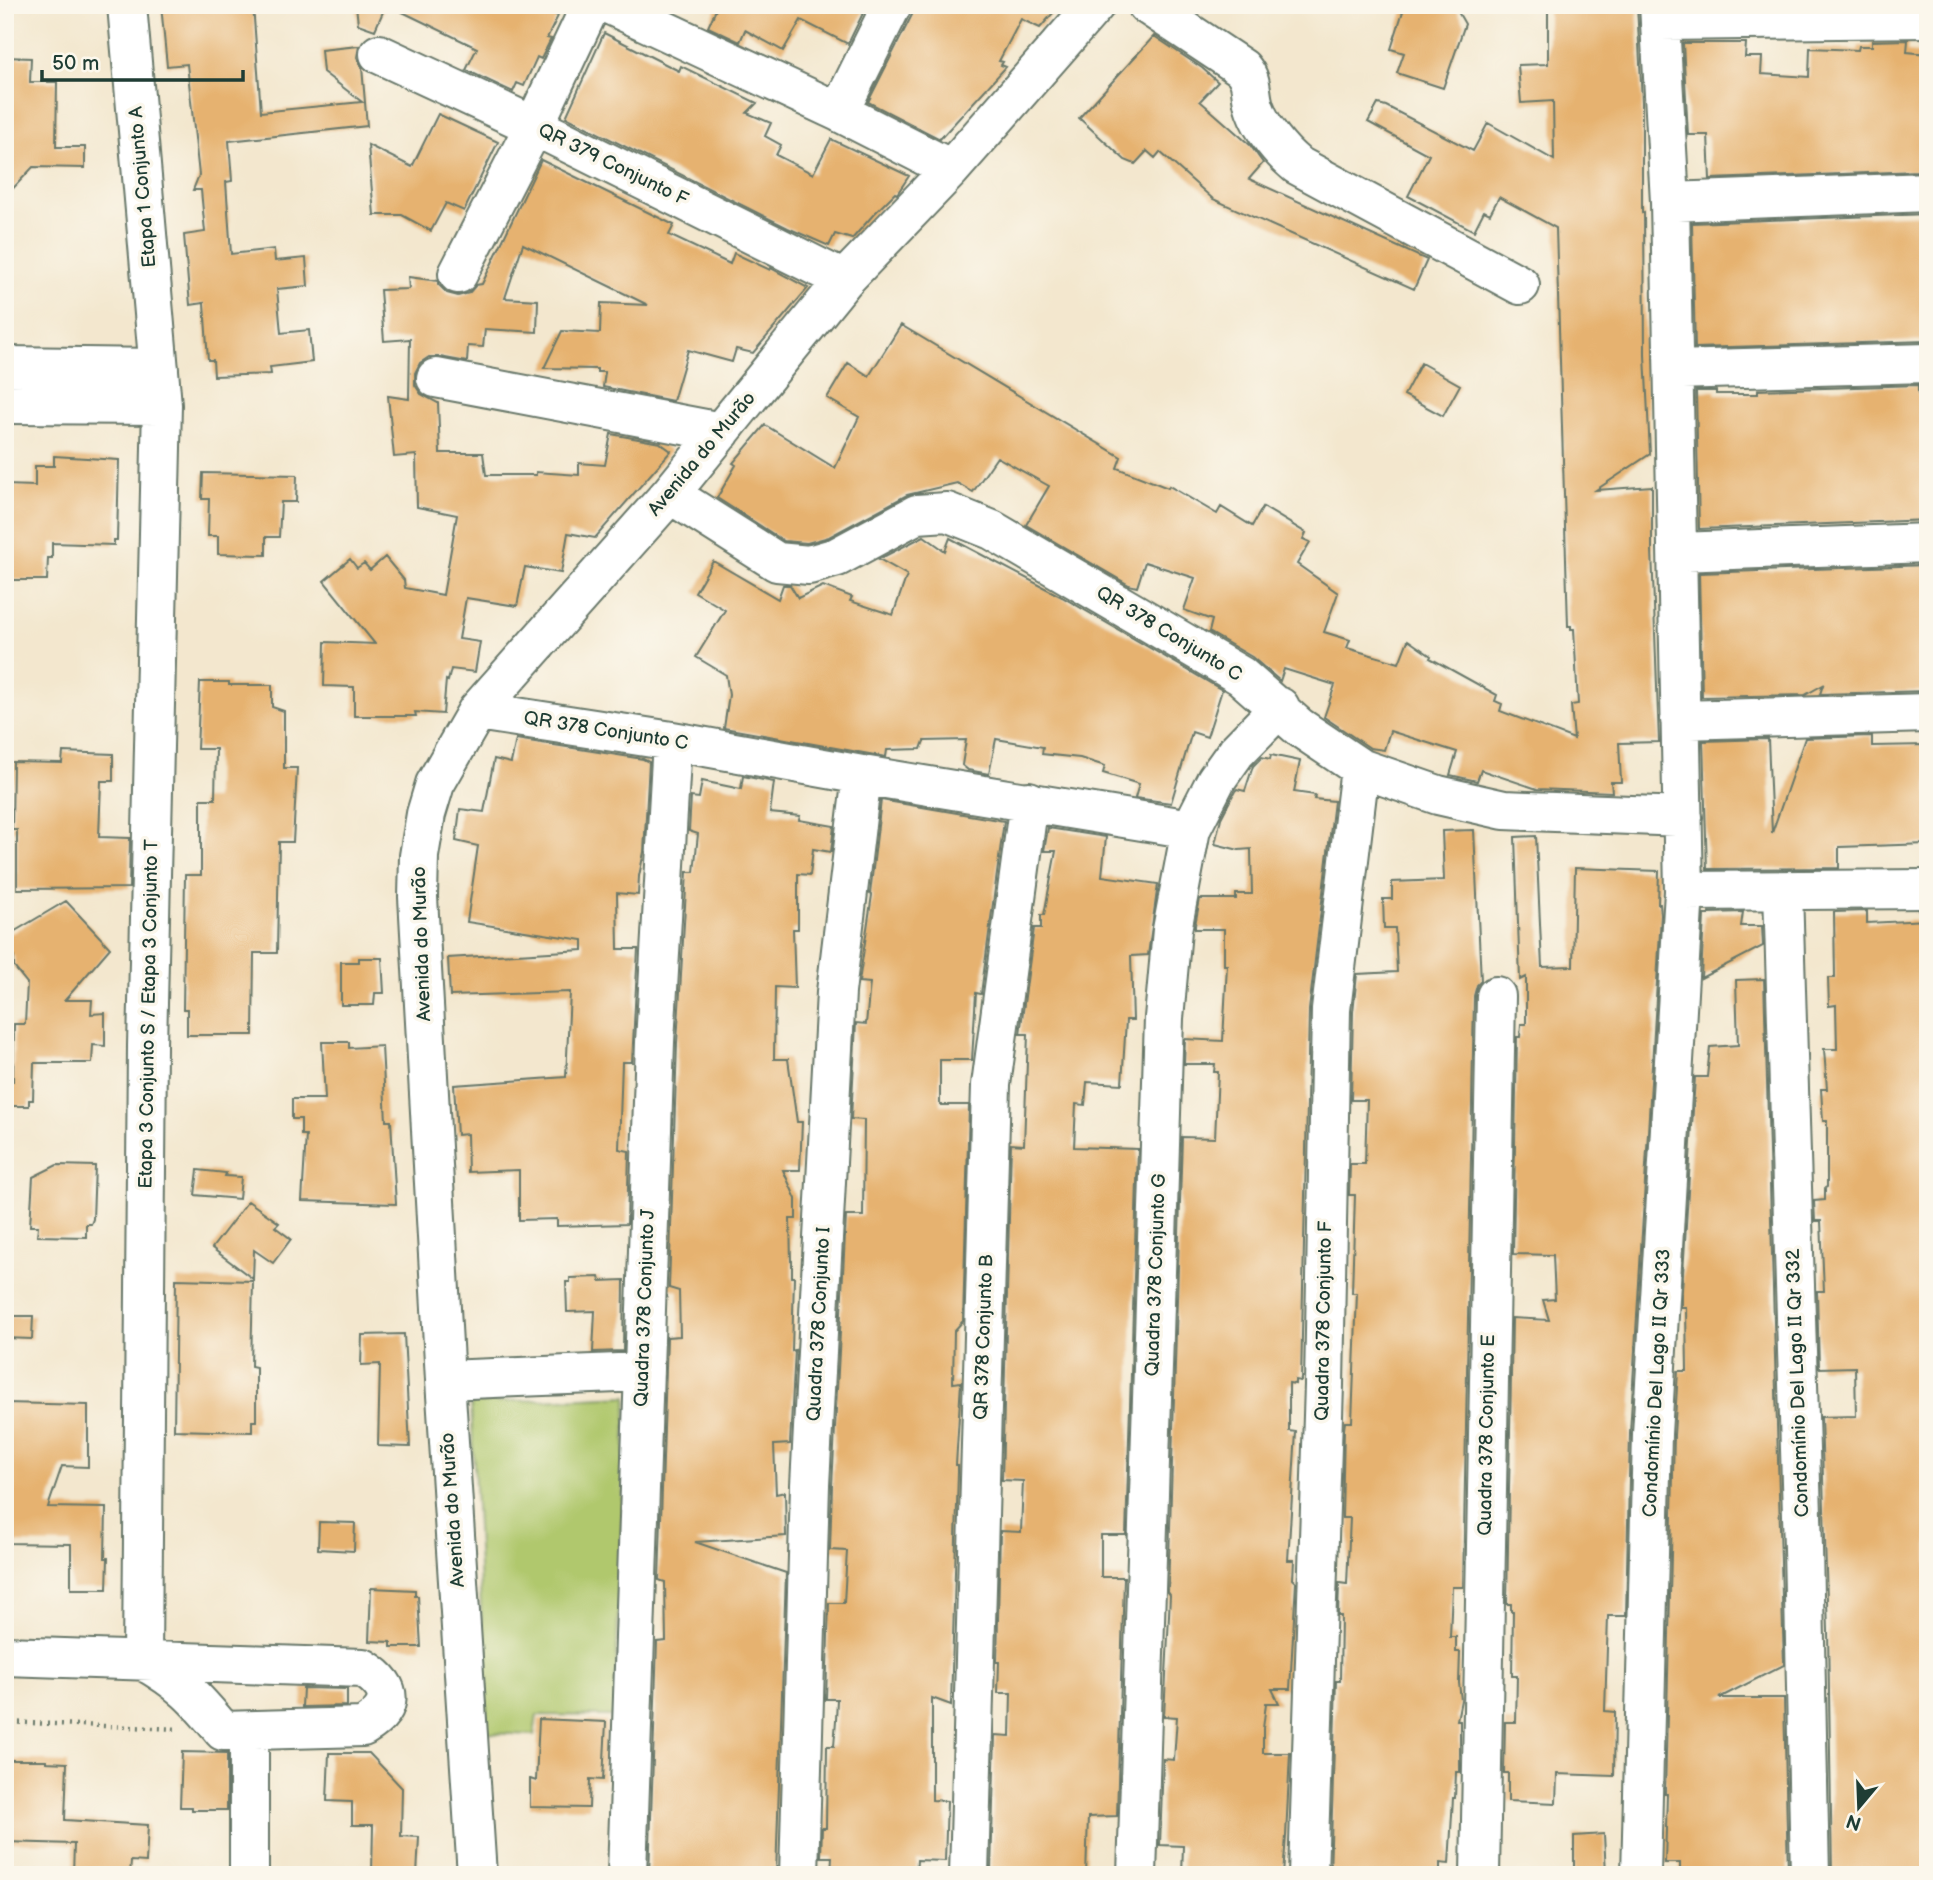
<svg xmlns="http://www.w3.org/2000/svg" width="1933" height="1880" font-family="'Balsamiq Sans',sans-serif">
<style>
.green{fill:#b0c86d;stroke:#688250;stroke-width:2}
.building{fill:#e6b270}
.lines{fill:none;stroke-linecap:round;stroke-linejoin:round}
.minor-casing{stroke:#69786a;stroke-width:42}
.path{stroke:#69786a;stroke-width:4.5;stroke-dasharray:2 5;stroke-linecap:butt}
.minor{stroke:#fff;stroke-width:38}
.labels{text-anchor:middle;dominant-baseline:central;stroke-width:7;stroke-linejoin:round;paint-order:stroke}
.street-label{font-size:19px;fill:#1f3d34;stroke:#fbf7ec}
</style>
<rect width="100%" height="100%" fill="#fbf7ec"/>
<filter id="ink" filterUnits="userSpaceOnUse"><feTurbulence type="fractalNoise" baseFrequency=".0143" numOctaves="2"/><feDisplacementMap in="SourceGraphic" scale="14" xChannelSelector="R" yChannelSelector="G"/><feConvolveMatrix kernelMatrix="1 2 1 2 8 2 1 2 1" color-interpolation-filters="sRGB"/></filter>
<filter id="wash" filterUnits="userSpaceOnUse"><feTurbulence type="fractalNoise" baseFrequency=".00686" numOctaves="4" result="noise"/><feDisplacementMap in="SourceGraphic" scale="28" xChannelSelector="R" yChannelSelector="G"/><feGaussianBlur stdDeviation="1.57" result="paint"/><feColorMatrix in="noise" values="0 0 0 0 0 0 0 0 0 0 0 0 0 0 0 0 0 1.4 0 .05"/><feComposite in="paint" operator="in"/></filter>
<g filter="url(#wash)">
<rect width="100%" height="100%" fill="#f3e7ce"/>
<path class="green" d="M627,1396L614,1716L537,1715L534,1735L487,1733L471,1403Z"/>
<g id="blocks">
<path class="building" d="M161,5H253L261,112L362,102L323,72L321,50L359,46L357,57L362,67L367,126L229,141L232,181L226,182L231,254L274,249L275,261L306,258L308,286L277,289L281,333L309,330L312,362L270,367L271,374L214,376L213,360H208L204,303L190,305L184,235L205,232L201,190H193L199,175L187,64L167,66Z
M356,5H386L375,30L358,24Z
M388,5H536L558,16L547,38L551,39L541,59L537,57L524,86L517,83L513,92L466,70L477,48Z
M718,5H867L848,44L801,20L783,51L745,30L740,42L708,27Z
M914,5H1060L1040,28L1021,19L999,61L1003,62L1001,65L1006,67L940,139L868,102L912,15Z
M1405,5H1454L1465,24L1443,88L1397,73L1404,53L1391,49Z
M1548,5H1637L1642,102V213L1644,212L1645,355L1650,454L1596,490L1652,486V550L1659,742L1619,743L1621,782H1611L1612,792L1537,789L1481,770L1477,781L1450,775L1457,752L1390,731L1384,750L1370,748L1324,717L1335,685L1284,669L1280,681L1252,657L1209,632L1212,620L1184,610L1195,578L1145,562L1137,587L1129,585L1026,525L1049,486L997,457L973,492L957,483L907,495L829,537L807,543L784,541L717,498L736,465L733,463L765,425L835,468L859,417L827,398L848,363L869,376L901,325L1121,457L1117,468L1168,488L1169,486L1217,514L1221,507L1252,526L1263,507L1306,533L1303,539L1310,542L1297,564L1338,593L1324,632L1350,640L1347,648L1399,663L1408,640L1431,656L1430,658L1497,695L1495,701L1502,704L1500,711L1574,739L1571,705L1578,704L1574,629H1571V626H1568L1556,228L1499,197L1490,214L1484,211L1474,231L1408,196L1429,155L1368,122L1378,104L1386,106L1473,151L1488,123L1554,160L1553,101L1521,103L1518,65L1548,64Z
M604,33L679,71L681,66L757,103L747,113L771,123L765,136L781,145L776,155L813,174L831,139L909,176L897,194L895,193L874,214L852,239L835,234L829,246L788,228L566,117Z
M1154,36L1202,68L1218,82L1200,101L1250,145L1263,163L1249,179L1427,260L1414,289L1213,199L1160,152L1155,158L1147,151L1135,164L1125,160L1079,118Z
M1908,40L1907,52L1928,54V151H1920L1918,171L1710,179L1708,135H1688L1683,43H1746L1745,57H1762L1761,74L1809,77L1810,48L1858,50L1859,46H1872V41Z
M5,57L31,58L30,82H57L56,147H85V168L33,167L5,197Z
M438,114L498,142L464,211L446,203L431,231L402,215H374L368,145L412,167Z
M541,160L674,225L669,235L730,264L734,253L770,270L771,268L808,288L753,353L736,349L732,362L688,350L673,401L603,387L605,372H597V369L544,368L562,331L600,333L601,303L648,305L523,244L505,298L538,300L537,332L485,329L483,347L468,346L467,362L440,357H429L420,363L415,373V385L421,394L438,403L440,453H483L486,475H536V472L579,475V463L605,465L611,434L660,443L671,451L595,538L568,533L561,573L525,567L517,606L466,598L459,639L480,642L475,672L451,669L448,681L446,680L443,714L415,712L416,716H354V687L324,686L325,642L375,644L324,581L350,559L357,568L364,563L370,570L385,557L404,580L405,588L443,595L457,515L417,507L416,455L394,457L388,396L409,399L410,339L384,341L380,290L409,289L408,277L438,281V284L447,293L458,296L469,293L476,285L482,284Z
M1928,214V341L1695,348L1692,223Z
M1421,363L1460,385L1443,416L1404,395Z
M1918,385V394L1928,393V520L1699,529L1696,391H1716V394H1758V390Z
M54,456L119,460L117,540H114V545L52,543V558H48L47,580H5V485L35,486V466H54Z
M203,473L297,475L296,502H281L279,537H266V555L218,554V536H208L209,499H202Z
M924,536L945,551L950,538L1062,597L1222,690L1207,737L1192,732L1171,803L1135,798L1139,784L1103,773L1105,766L1080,758L1042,754L1043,747L996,739L989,774L968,770L962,765L966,740L924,741L921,749L887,750L886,757L724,728L729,695L726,675L696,657L725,610L695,592L713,561L778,599L783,585H790L798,598L823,586L852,597L850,601L893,615L907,575L879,559Z
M1928,565V691L1820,694L1823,685L1805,695L1702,697L1699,573Z
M200,682H229V685H272V707L284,711V768H297L293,842H279L277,953H254L253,1035H187V1009H183L185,875H201V799H215L216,749H197Z
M1872,736V746L1928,745V844L1839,847V868L1707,869L1703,741L1768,739L1772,833L1805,738Z
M516,739L643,759L649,762L644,852L639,876L638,895L617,893L618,949H638L632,1062H622L619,1149L629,1151L627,1224L557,1226V1219L519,1220V1170L468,1172L467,1134L457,1135L454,1085L566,1077L570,992L450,996L448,958L583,950V940L467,922L478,846L456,841L460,809L484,812L494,759L511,763Z
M63,752L113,754V781H101L99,837L130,838L129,888L17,889V830H12L13,762L62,763Z
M1271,755L1300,761L1294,792L1315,795L1314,799L1334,801L1309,1010L1301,1381L1295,1380V1384L1289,1383V1431L1296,1432L1288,1560H1294L1293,1579L1296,1582L1290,1689H1272L1279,1703H1266L1263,1729V1753H1290L1286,1836L1283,1875H1182L1183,1846L1160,1845L1163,1759L1174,1760L1177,1717L1164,1716L1170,1595L1168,1592L1182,1137L1215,1138L1218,1072H1214L1215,1064H1184L1185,1039L1223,1041L1227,965H1224V929H1195V925L1200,899H1236V894H1252L1251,849L1239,850L1215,844L1221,818L1235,791L1237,789L1245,791L1253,766L1262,757L1270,759Z
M743,776L774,782L770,813L800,816L799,820L834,826L831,852L813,849L810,875L798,874V929H793L795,988L775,987L774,1059H788L797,1122H802L800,1170H783L796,1199V1219H790L791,1262L792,1260V1277H794L792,1351L795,1350L790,1444L774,1445L776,1494L785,1492L786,1536L695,1542L786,1573L776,1875H649L657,1642L666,1641L665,1582L659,1580L667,1337L680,1336L679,1291L669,1288L677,1043L687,872H694L698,834L689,831L691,797L699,798L702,781L741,789Z
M881,800L1004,821L981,994L976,993L972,1060H940V1105H969L963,1321L954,1331L953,1383L961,1382L956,1465H958V1472L951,1705L932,1698V1800L947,1801L945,1861L917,1860L916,1875H831L832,1857H821L822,1828H826L827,1746H834L836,1720L837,1699H826L829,1603H844L847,1551L830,1550L832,1486L846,1216H863L864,1120L851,1119L856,1023L866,1024L870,983L859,982L872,895L870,894Z
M1048,828L1106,837L1102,876L1158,884L1148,955L1131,956L1133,1020H1126L1122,1084L1087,1082L1085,1105L1076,1104L1074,1147L1138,1149L1126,1535H1101V1577H1124L1117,1816L1088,1817L1086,1875H1003V1872L991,1871L995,1735L1010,1736L1011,1693H998L999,1662H997L1000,1531L1021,1532L1023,1481L1002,1480L1011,1144L1024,1145L1028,1034H1020L1034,928H1041V915H1044L1056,851H1044Z
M1474,830L1481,981L1477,985L1474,996L1463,1587H1452L1450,1637H1456V1652H1460L1459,1683L1461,1700L1457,1720H1460V1772H1456L1455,1798H1453L1449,1864L1440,1863V1875H1330L1336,1681H1340L1341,1616H1338L1339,1583L1347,1584L1350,1518H1342L1344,1429L1345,1422H1352L1357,1293H1352L1355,1195H1349L1350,1164H1365L1367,1100H1351L1353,1012L1357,974L1397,972L1395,928H1384L1383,899H1392V882L1444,880L1442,831Z
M1536,836L1542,967L1573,966L1575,868L1659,871L1658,904H1660L1661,915L1630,1433L1626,1616H1608L1605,1711L1615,1712L1614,1776L1557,1774L1556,1803L1508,1801V1773H1504L1505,1722H1516L1517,1676H1512L1513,1611H1511V1604H1507L1512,1318L1549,1320L1543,1300L1555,1299L1553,1255L1513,1254L1517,1037H1520L1521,1024H1526V977L1520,980L1515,837Z
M66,901L110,948L65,1000H92L91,1014L105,1013V1046L93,1045L92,1063H34L33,1100H29V1106H5V1081H13L14,1024H25L27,983L14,967V956L5,953V937Z
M1867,911V923L1928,920V1015H1926L1928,1082V1682H1926L1928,1875H1832L1828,1631L1821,1417L1856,1416L1855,1367L1819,1368L1817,1291H1824L1821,1221H1815L1814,1201L1825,1200V1188L1827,1187V1121H1823L1821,1089H1827L1824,1049H1837L1836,1005L1829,1006L1828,978H1835L1834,912Z
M1743,912L1741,926H1762L1763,946L1701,978L1704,915H1709V913Z
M359,958H382L384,993H375L374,1005H341V962H359Z
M1764,979L1784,1665L1719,1698H1784L1788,1875H1680V1863H1665L1667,1794H1665L1674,1435L1678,1371H1687L1686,1307H1681L1695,1077H1707L1710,1047L1738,1045L1736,980Z
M322,1042H349V1048L382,1046L386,1121H391L396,1204L302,1201L306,1135H301V1119H292V1099H325Z
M57,1165L95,1166L93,1219L91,1224H86V1237L37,1236L38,1226H30L33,1177Z
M198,1170L226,1173L225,1176L241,1177L239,1199L195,1195Z
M248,1201L279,1223L275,1227L291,1239L273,1263L254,1250L253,1279L212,1248Z
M599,1277L600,1281L624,1280L623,1351L593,1352L595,1311L567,1312L566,1282H570V1278Z
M176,1279L253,1281L251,1366L256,1367V1421H252V1432L174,1430Z
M5,1316H33L32,1339L5,1338Z
M404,1334L410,1447L378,1446L380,1364L361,1365L362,1335Z
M5,1403L88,1405V1467L62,1466L48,1507L106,1508L105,1558H108L107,1589H71V1544L5,1543Z
M319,1522L355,1523L354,1551L318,1549Z
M371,1588L415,1590V1596H418L421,1647H391V1642L369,1641Z
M303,1688L347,1689V1706L302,1707Z
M539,1719L606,1722L603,1780L590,1779L589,1808L530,1807V1779L536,1781Z
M182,1752L227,1753V1810H192V1807H180Z
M329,1753H369L402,1788L401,1836L419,1837L417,1875H372L373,1825H352V1802L327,1801Z
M5,1760H46V1762L67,1763L65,1820L148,1825L146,1862L131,1861L130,1875H73L74,1844L5,1842Z
M1604,1834L1606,1875H1574V1836Z"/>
</g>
</g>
<g filter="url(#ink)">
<use href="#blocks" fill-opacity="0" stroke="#69786a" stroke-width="2"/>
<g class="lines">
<g class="minor-casing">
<path id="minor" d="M610,5L839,112L951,169
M1147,5L1242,68C1254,82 1249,93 1255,109C1262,129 1281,152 1297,165L1520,285
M1661,21L1928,18
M379,54L534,126L844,280
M839,112L892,5
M1670,202L1928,192
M458,274L534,126L591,5
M5,366L159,368
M1674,370L1928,363
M436,378L721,432
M5,404L162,405
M670,494L777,562L809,565L837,557L917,514L947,512L992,530L1241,676L1299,727L1360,768L1438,795L1504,810L1683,817
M1678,552L1928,543
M477,711L672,741L862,775L1191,829
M1680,720L1928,713
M1684,891L1928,889
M1783,891L1803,1548L1810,1875
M445,1380L643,1372
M5,1656L363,1668C394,1687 395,1708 363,1727L223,1731C195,1697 181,1682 142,1660L147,1046L162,405L127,5
M249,1732V1875
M477,1875L445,1380L418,897L419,856L426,814L435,784L477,711L670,494L844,280L951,169L1095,5
M627,1875L655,1042L672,741
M799,1875L810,1485L836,992L862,775
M969,1875L991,1085L1029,801
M1137,1875L1164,1018L1172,930L1191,829L1216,780L1236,752L1280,707
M1308,1875L1324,1385L1331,1010L1360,768
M1480,1875L1496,996
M1641,1875L1652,1434L1684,891L1670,202L1659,5"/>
</g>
<path class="path" d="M5,1722L179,1729"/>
<use href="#minor" class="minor"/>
</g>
</g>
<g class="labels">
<g class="street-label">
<text transform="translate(613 165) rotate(26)">QR 379 Conjunto F</text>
<text transform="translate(143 187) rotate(-95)">Etapa 1 Conjunto A</text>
<text transform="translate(702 454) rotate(-50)">Avenida do Murão</text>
<text transform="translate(1169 634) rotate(31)">QR 378 Conjunto C</text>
<text transform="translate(606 731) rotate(9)">QR 378 Conjunto C</text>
<text transform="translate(422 944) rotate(-92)">Avenida do Murão</text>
<text transform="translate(149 1014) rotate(-89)">Etapa 3 Conjunto S / Etapa 3 Conjunto T</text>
<text transform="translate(1156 1275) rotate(-88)">Quadra 378 Conjunto G</text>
<text transform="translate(645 1308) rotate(-88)">Quadra 378 Conjunto J</text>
<text transform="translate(1324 1321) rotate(-89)">Quadra 378 Conjunto F</text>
<text transform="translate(819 1324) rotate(-87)">Quadra 378 Conjunto I</text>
<text transform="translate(984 1337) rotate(-88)">QR 378 Conjunto B</text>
<text transform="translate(1657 1383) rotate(-87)">Condomínio Del Lago II Qr 333</text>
<text transform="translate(1798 1383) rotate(-92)">Condomínio Del Lago II Qr 332</text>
<text transform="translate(1487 1435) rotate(-89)">Quadra 378 Conjunto E</text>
<text transform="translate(453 1510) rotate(-94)">Avenida do Murão</text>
</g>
</g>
<rect width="1933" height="1880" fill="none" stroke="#fbf7ec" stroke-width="28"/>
<g transform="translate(1859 1807) rotate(199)" stroke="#fbf7ec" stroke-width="5" paint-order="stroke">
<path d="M0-5L12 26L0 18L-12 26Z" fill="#1f3d34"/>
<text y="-10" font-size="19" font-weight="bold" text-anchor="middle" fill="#1f3d34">N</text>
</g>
<path d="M42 70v10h201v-10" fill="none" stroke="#1f3d34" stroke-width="3.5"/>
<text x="52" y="70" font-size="21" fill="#1f3d34" stroke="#fbf7ec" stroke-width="5" paint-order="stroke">50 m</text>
</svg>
